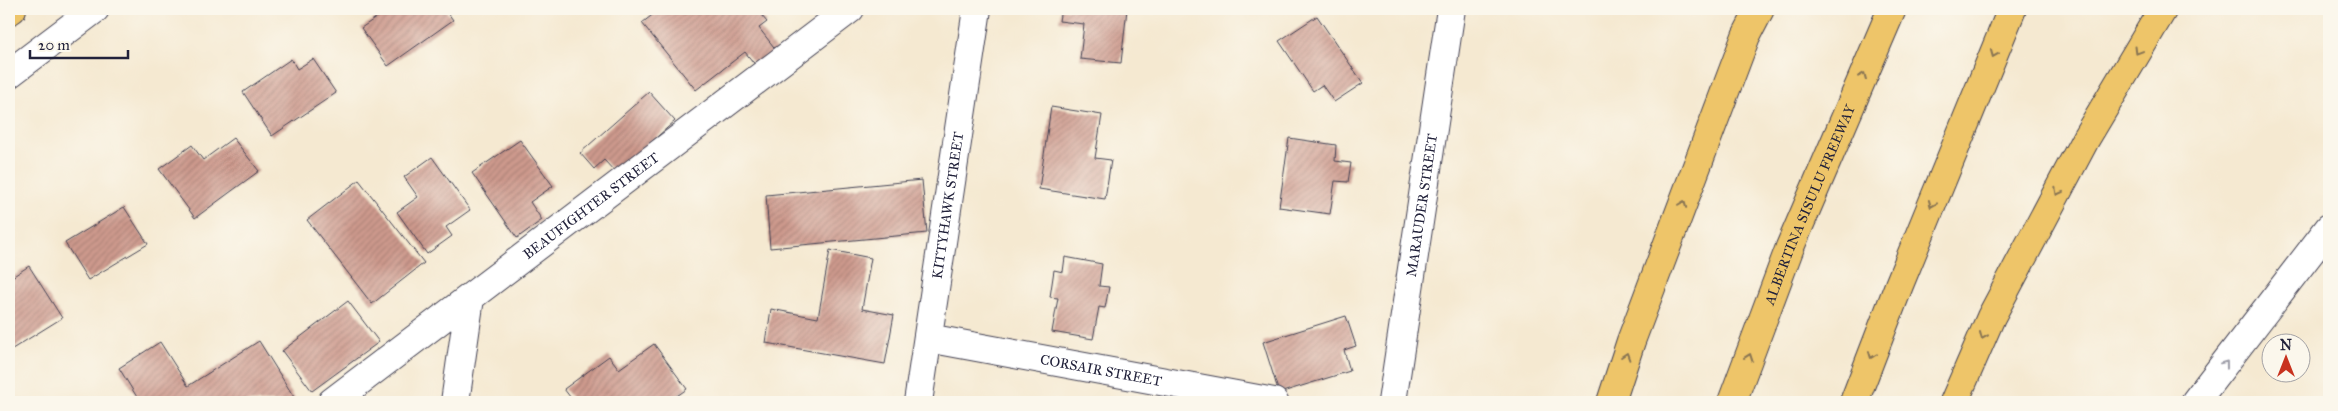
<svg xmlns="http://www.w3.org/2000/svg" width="2338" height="411" font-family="'IM FELL Great Primer',serif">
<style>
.building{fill:url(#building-hatch)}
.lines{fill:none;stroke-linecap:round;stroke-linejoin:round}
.minor-casing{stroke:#424052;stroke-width:30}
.major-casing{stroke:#424052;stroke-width:30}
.highway-casing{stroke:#424052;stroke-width:30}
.minor{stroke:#fff;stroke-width:28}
.major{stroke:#eec569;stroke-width:28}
.highway{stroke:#eec569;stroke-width:28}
.oneway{stroke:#887452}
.oneway2{stroke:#9c9ca7}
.labels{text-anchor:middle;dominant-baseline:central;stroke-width:5;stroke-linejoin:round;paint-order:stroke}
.street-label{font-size:14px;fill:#22223b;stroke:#fbf7ec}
</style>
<defs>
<pattern id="building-hatch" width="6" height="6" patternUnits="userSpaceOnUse" patternTransform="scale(1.25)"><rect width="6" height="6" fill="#ce9a8d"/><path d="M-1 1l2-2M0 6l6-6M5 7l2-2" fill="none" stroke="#a77d74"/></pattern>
</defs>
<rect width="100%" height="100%" fill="#fbf7ec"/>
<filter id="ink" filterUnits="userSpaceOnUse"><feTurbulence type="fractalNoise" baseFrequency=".02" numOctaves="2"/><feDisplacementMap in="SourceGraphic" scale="10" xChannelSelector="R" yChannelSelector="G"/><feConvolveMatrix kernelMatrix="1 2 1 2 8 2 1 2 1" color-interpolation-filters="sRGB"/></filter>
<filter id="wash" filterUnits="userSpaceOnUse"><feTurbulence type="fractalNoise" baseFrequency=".0096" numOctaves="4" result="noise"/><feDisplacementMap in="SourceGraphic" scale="20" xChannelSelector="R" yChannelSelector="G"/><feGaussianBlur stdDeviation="1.12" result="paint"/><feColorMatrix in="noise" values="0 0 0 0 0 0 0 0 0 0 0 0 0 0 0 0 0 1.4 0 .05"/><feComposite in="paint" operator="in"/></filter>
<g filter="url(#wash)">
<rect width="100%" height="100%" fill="#f5e9d1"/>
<g id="blocks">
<path class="building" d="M389,9H445L453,20L388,66L361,28Z
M660,9H756L767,22L759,28L777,51L757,67L745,52L696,90L642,23Z
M1061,9H1127L1121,63L1080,59L1084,24L1059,21Z
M1317,16L1363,83L1334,102L1322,85L1313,91L1279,41Z
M291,59L297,69L313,59L336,93L272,136L243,92Z
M649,92L675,121L616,173L604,160L594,169L580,153Z
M1051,107L1102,115L1095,158L1111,160L1105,199L1039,189Z
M233,138L259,171L195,218L159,169L192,145L203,160Z
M1289,138L1336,145L1335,161L1351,163L1348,182L1335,181L1330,214L1279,207Z
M520,140L553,186L530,202L542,220L517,238L472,173Z
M432,157L470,210L446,227L452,236L427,254L397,212L418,197L404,177Z
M359,180L424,263L372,304L307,220Z
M922,180L927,233L770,248L766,195Z
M124,207L148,244L88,280L65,243Z
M830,250L871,258L862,309L894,315L885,364L766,343L771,309L818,318Z
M1065,257L1102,264L1099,286L1109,287L1105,308L1099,307L1093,339L1052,332L1058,298L1050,297L1054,270L1063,272Z
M29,266L62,318L9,351V279Z
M348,301L379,342L312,391L282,351Z
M1346,316L1356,346L1344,350L1350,371L1279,393L1263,342Z
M259,341L297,402H140L119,368L160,342L188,386Z
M654,344L687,389L668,402H574L564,389L609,356L619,369Z"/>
</g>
</g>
<g filter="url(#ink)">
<use href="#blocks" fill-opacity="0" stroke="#424052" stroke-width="1"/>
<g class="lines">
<g class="minor-casing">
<g id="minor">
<path d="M9,74L95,9"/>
<path id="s1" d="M928,338L1274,402"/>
<path id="s2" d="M332,402L850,9"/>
<path d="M455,402L470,298"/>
<path id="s3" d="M918,402L977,9"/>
<path id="s4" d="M1392,402L1451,9"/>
<path d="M2195,402L2329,228"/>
</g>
</g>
<g class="major-casing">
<path id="major" d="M9,11L12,9"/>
</g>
<g class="highway-casing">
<g id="highway">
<path d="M1611,402L1631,341L1746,36L1760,9"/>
<path id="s5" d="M1732,402L1790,247L1892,9"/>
<path d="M1854,402L1899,285L2012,9"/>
<path d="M1954,402L1991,317L2086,138L2163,9"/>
</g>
</g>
<use href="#minor" class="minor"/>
<use href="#major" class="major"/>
<use href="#highway" class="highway"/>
</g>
<defs><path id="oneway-chevron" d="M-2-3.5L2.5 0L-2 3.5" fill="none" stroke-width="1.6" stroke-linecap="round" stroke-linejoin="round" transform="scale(1.25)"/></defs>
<g class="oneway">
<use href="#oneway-chevron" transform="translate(2138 51) rotate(121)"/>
<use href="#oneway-chevron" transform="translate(1994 54) rotate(112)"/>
<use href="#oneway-chevron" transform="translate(1863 76) rotate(-67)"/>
<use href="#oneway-chevron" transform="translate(2058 192) rotate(118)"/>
<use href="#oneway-chevron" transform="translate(1683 204) rotate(-69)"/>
<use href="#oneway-chevron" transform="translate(1932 204) rotate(112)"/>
<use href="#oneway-chevron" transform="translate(1983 336) rotate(113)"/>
<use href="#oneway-chevron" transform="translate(1872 355) rotate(111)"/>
<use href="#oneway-chevron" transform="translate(1626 356) rotate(-72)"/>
<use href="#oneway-chevron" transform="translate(1749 357) rotate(-70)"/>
</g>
<use class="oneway2" href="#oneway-chevron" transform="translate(2225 364) rotate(-53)"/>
</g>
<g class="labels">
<g class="street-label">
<text stroke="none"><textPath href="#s2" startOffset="325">BEAUFIGHTER STREET</textPath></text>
<text stroke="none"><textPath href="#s5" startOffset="212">ALBERTINA SISULU FREEWAY</textPath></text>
<text stroke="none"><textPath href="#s3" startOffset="199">KITTYHAWK STREET</textPath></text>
<text stroke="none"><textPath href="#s4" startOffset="199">MARAUDER STREET</textPath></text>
<text stroke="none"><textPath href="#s1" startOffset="176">CORSAIR STREET</textPath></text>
</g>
</g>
<rect width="2338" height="411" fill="none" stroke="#fbf7ec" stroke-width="30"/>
<g transform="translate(2286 358)"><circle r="24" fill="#fbf7ec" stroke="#a4a2a5"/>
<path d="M0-4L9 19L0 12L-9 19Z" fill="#c8321e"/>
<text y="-8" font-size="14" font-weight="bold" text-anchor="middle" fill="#22223b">N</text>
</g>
<path d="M30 50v8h98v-8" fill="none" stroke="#22223b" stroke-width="2.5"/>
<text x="38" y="50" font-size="15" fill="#22223b" stroke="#fbf7ec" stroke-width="4" paint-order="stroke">20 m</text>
</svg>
